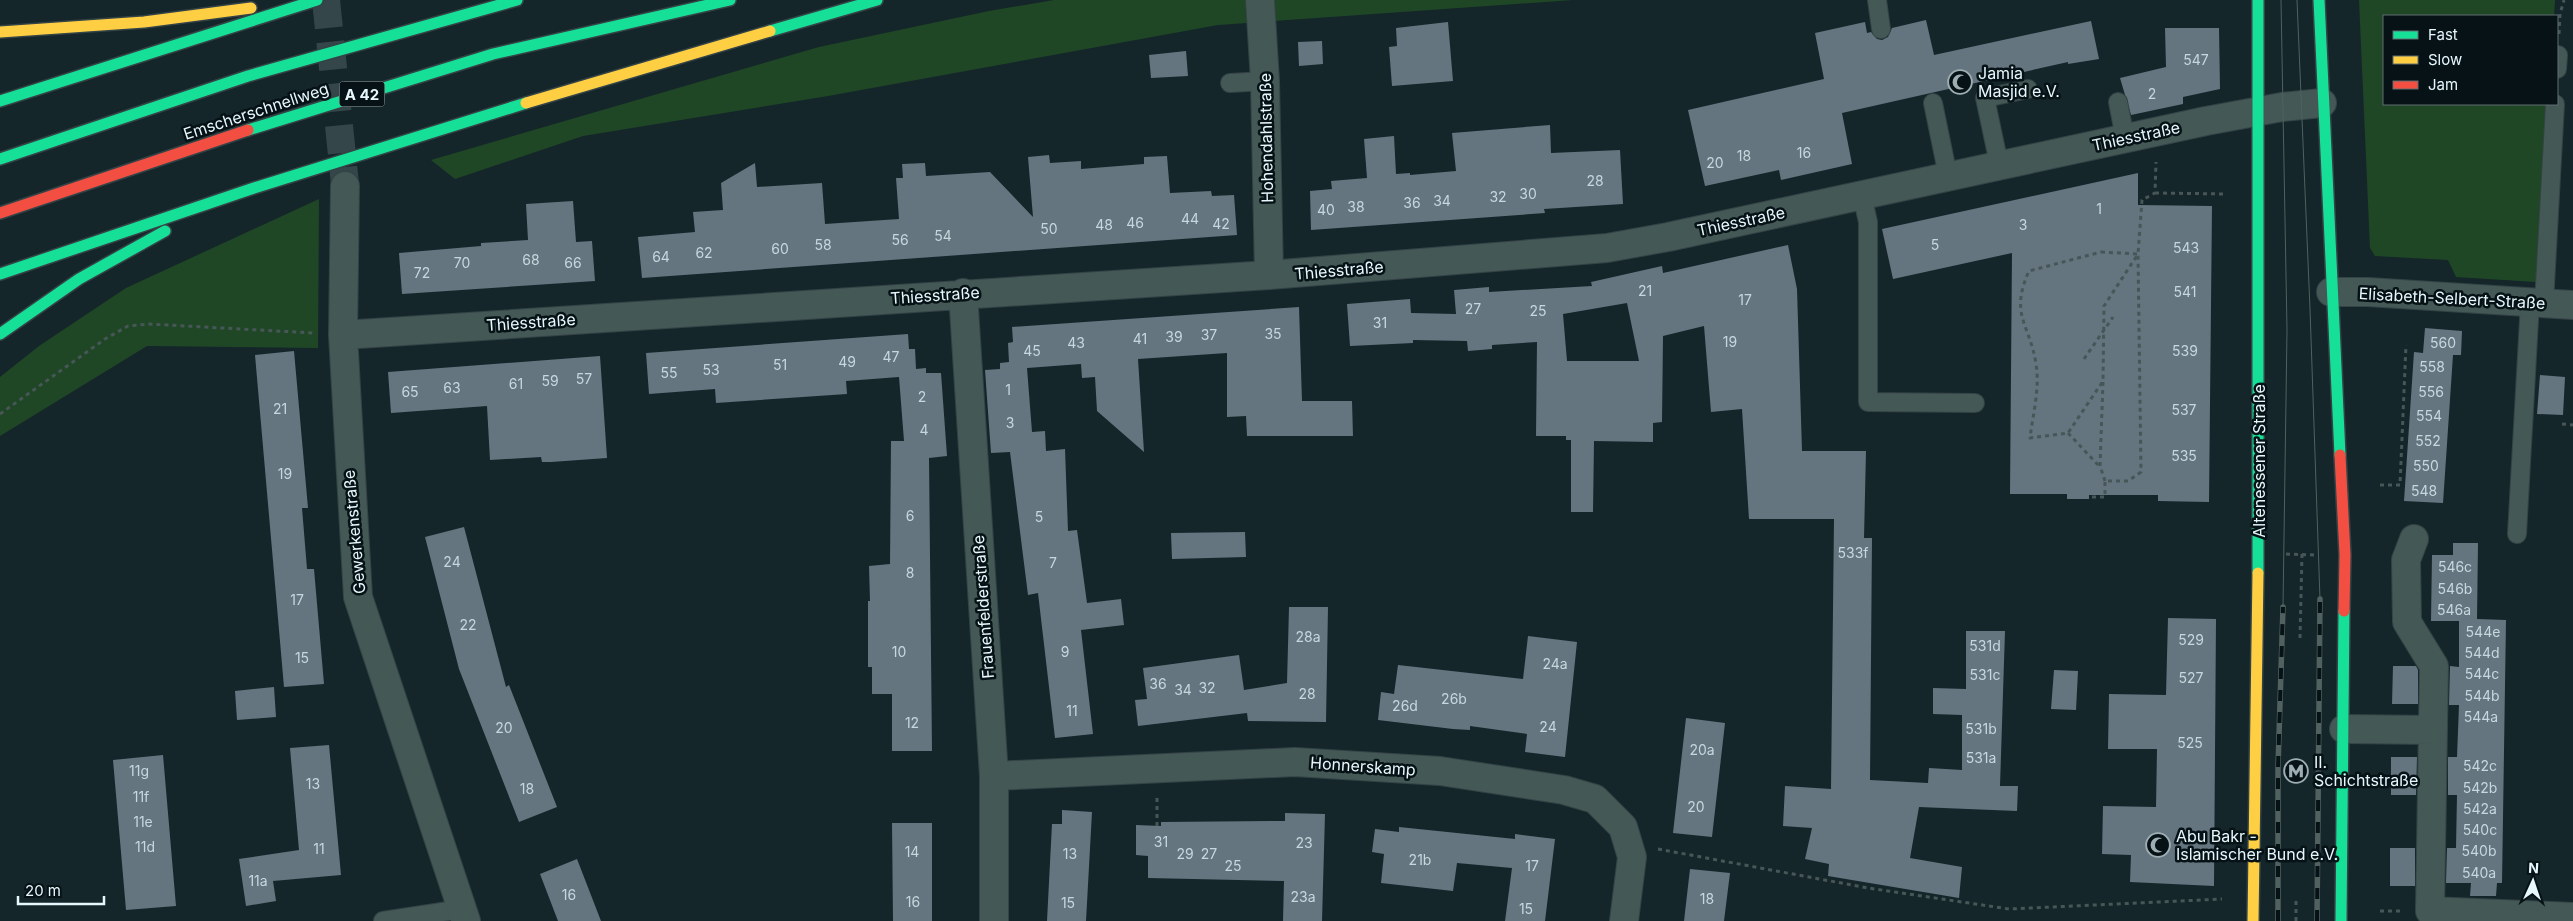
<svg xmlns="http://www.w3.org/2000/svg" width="2573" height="921" font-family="Inter,sans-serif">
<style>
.green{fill:#1f4726}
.building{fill:#657580;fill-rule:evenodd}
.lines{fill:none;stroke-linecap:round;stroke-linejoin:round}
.street-tunnel{stroke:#34464a;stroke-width:28;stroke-dasharray:28 14;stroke-linecap:butt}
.lane-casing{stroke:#344346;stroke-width:20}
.street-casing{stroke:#344346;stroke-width:30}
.fast-casing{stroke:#344346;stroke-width:14}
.slow-casing{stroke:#344346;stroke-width:14}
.jam-casing{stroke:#344346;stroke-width:14}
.path{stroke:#475656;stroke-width:3;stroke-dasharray:4 4;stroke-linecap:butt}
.lane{stroke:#445856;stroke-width:18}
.street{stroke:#445856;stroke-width:28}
.fast{stroke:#16e098;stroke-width:11}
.slow{stroke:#ffcf43;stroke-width:11}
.jam{stroke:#f24e42;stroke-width:11}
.tram{stroke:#506160;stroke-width:1}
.rail-casing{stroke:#506160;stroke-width:5.5}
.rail{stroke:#061215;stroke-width:4;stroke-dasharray:11;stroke-linecap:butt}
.labels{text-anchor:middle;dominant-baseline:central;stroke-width:5;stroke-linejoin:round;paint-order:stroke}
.number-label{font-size:14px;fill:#c6d7de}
.shield{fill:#061215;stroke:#a4b3b7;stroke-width:1}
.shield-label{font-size:15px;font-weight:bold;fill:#e7f8fd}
.poi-label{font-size:16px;fill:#e7f8fd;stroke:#061215;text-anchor:start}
.street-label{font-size:16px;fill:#e7f8fd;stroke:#061215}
</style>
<rect width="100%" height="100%" fill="#15262a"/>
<path class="green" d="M1054,0H1573L1218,25L828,96L583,136L455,179L431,160L819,47L989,11Z
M2359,0H2555L2554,16H2384V104H2548L2536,282L2456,277L2448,260L2375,256L2370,248Z
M319,199L318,348L147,346L0,436V377L39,346L126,288Z"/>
<path class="building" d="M1926,20L1934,55L2091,21L2099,59L2068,64V62L1842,113L1852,164L1781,180L1779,170L1705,186L1688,110L1824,79L1815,33L1865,22L1867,33L1871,32L1877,39L1882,40L1888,37L1892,28Z
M1448,22L1453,81L1392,86L1389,47L1397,46L1396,28Z
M2165,28H2219L2220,89L2183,97V104L2131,115L2120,78L2166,67Z
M1322,41L1323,64L1299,66L1298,42Z
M1186,51L1188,76L1151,78L1149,55Z
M1550,125L1551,153L1620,150L1623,204L1544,209L1545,213L1311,230L1310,191L1332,189L1331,181L1367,178L1364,139L1394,136L1396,174L1410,173V175L1456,171L1452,133Z
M1049,155L1050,163L1081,161V169L1144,164V157L1167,156L1170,193L1211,191L1212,196L1234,195L1237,235L642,278L638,237L695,232L693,212L723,210L721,183L755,163L757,187L822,183L825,224L899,219L896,178H903L902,164L925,163L926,176L990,172L1033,217L1028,157Z
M2138,173V205L2212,206L2209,502L2158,501V495H2089V499H2067V494H2010L2012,253L1893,279L1882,229Z
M573,201L576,242L592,241L595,281L402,294L399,253L481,246V243L528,240L526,204Z
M1788,245L1797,289L1802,451H1866L1864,538H1872L1870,780L1928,783L1929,768L1962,770V715L1933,714V688L1966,689V631H2005L2000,786H2018L2017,811L1919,807L1910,858L1962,867L1959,898L1828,876L1829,864L1805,859L1812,828L1783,826L1785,786L1831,789L1834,519H1749L1742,409L1711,412L1704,326L1663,336L1662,422L1653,423V442L1594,441L1593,512H1571V440H1566V436H1536L1537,342L1492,345V349L1468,351L1467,341L1413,340V343L1350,346L1347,304L1410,299L1411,313L1456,314L1454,290L1489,287V292L1592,286L1591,282L1662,266L1663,273ZM1627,303L1639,361H1567L1563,314Z
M1299,307L1302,401H1352L1353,436H1247L1246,416L1227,417V353L1138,359L1144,452L1097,411L1095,377L1082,378L1081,364L1027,368L1032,432L1045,431L1046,451L1065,449L1068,531L1077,530L1087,603L1121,599L1124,625L1081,630L1093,734L1055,738L1038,593L1028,595L1010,452L991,453L985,370L1000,369V363L1009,362L1008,343L1013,342L1012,327Z
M2425,328L2462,331L2461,355H2453L2443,503L2404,501L2414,352L2423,353Z
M908,334L909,349H915L916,369L926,368V373H941L947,456L929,458L932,751H892V694H872V667H868V601H870L869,566L890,564L891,441H904L899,377L846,381L847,394L716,403L715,389L649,394L646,353Z
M294,351L308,508H302L307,569H314L324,684L284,687L255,355Z
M600,356L607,458L551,462H542L541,457L490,460L487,406L391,413L388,372Z
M2540,375L2565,377L2563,415L2537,414Z
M464,527L506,687L509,685L557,807L519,822L459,669L425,537Z
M1245,532L1246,557L1172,559L1171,533Z
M2453,543H2478L2477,619L2506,620L2502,883H2497L2496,896H2470L2471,883H2446L2447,848H2456L2457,795H2448V757H2457L2459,705H2449L2450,666L2459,667V621H2431L2432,555H2453Z
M1289,607H1328L1326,722L1248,721L1247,713L1138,726L1135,700L1147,699L1143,668L1239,655L1244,690L1287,683Z
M2168,618L2216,619L2214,886L2130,882L2131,855L2102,854L2103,806L2156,807L2157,749H2108L2109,694L2166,695Z
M1528,636L1577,642L1565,757L1525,752L1527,734L1470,726V730L1453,729L1378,720L1381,692L1394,694L1398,665L1523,679Z
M2393,666H2416L2418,670V704H2392Z
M2054,670L2078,671L2076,710L2051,709Z
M274,687L276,717L237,720L235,691Z
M1686,718L1725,723L1712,837L1673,833Z
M329,745L341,875L273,881L276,901L246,906L239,859L299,850L290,748Z
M163,755L176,906L126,910L113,760Z
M2391,757H2417L2416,795H2391Z
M1062,810L1092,812L1086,921H1047L1052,824H1062Z
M1285,813L1325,814L1322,921H1283L1284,881L1148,878V856L1136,855V825L1161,826V822L1285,821Z
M892,823H932V921H893Z
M1399,827L1515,839V834L1555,839L1545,921H1505L1512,868L1457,863L1453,891L1381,883L1384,854L1372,852L1375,829L1399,832Z
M2390,848H2415V886H2390Z
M577,859L601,921H558L540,874Z
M1690,869L1730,873L1724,921H1684Z"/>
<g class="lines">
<path class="street-tunnel" d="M326,0L345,184"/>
<g class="lane-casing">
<path id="lane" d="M1877,0L1881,29
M2557,69L2558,55
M1230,83L1265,81
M2118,102L2125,138
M1933,103L1948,176
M1999,164L1985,98L2028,89
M1862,195L1868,222V402L1975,403
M2544,303L2555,104
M2517,534L2530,302
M383,921L462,909"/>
</g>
<g class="street-casing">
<path id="street" d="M1260,0L1265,81L1269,275
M345,186L343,335L358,597L466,921
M2331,292H2368L2573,305
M963,293L994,776V921
M343,335L1269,275L1607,248L1668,237L2206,121L2282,107L2322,103
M2414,539L2406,560L2407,622L2434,666L2430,911L2573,917
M2344,729L2433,730
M994,776L1295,762L1440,771L1564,790L1595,799L1623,827L1632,857L1624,921"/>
</g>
<g class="fast-casing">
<path id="fast" d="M2258,0V573
M2319,0L2340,455
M770,31L877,0
M0,101L317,0
M248,130L493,54L730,0
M0,159L248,76L517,0
M0,274L254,188L526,103
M0,334L79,279L165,231
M2341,921L2344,611"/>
</g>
<g class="slow-casing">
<path id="slow" d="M0,32L144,22L251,8
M526,103L770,31
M2253,921L2258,573"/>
</g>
<g class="jam-casing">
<path id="jam" d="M0,213L248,130
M2340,455L2345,555L2344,611"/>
</g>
<path class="path" d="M2559,34L2560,14L2564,0
M2155,193L2227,194
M2101,252L2138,254L2104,306L2103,381L2068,433L2030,438C2033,414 2040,388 2036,364C2030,324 2009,315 2029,271Z
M2084,359L2113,317
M2103,382L2100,466L2105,481
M0,414L105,339L128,326L149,324L314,333
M2562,424L2573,425
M2068,433L2099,466
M2380,485H2400L2406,345
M2092,497H2105V481H2128L2141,472L2138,254L2142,200L2155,193L2156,162
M2286,554L2317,555
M2300,638L2302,554
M1157,826V795
M1658,849L1868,888L2009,909L2222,899
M2380,911H2402
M2296,921V901"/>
<use href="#lane" class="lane"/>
<use href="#street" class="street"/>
<use href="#fast" class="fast"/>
<use href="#slow" class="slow"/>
<use href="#jam" class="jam"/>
<path class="tram" d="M2281,0L2287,330L2283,607
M2297,0L2310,309L2320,599"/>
<g class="rail-casing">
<path id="rail" d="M2278,921V768L2283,607
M2317,921L2320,599"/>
</g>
<use href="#rail" class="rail"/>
</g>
<defs>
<g id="mosque-ring" transform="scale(1.25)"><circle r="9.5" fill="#061215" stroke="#9eaeb3" stroke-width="1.5"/><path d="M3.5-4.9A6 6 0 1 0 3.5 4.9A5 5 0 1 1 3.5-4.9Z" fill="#9eaeb3"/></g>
<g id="metro-ring" transform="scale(1.25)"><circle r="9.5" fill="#061215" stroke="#9eaeb3" stroke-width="1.5"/><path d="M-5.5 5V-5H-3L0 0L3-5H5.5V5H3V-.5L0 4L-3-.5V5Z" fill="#9eaeb3"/></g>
</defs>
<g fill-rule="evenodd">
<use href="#mosque-ring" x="1960" y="82"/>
<use href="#metro-ring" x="2296" y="771"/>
<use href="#mosque-ring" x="2158" y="845"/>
</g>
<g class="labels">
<g class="number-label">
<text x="2196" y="59">547</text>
<text x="2152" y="93">2</text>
<text x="1804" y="152">16</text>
<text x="1744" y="155">18</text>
<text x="1715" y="162">20</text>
<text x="1595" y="180">28</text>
<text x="1528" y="193">30</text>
<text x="1498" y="196">32</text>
<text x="1442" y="200">34</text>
<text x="1412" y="202">36</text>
<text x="1356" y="206">38</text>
<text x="2099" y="208">1</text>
<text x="1326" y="209">40</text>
<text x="1190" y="218">44</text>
<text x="1135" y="222">46</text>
<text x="1221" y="223">42</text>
<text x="1104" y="224">48</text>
<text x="2023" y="224">3</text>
<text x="1049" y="228">50</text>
<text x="943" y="235">54</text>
<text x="900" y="239">56</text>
<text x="823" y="244">58</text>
<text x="1935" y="244">5</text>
<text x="2186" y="247">543</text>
<text x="780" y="248">60</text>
<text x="704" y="252">62</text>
<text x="661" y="256">64</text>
<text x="531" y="259">68</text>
<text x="462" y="262">70</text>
<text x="573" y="262">66</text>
<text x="422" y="272">72</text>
<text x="1645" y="290">21</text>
<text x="2185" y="291">541</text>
<text x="1745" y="299">17</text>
<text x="1473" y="308">27</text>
<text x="1538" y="310">25</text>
<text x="1380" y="322">31</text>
<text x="1273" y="333">35</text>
<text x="1209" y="334">37</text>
<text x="1174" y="336">39</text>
<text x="1140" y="338">41</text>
<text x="1730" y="341">19</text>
<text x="1076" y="342">43</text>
<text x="2443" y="342">560</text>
<text x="1032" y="350">45</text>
<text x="2185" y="350">539</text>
<text x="891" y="356">47</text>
<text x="847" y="361">49</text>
<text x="780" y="364">51</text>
<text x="2432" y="366">558</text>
<text x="711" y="369">53</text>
<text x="669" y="372">55</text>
<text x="584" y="378">57</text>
<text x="550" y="380">59</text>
<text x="516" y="383">61</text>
<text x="452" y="387">63</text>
<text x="1008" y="389">1</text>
<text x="410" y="391">65</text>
<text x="2431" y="391">556</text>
<text x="922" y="396">2</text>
<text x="280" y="408">21</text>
<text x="2184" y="409">537</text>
<text x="2429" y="415">554</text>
<text x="1010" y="422">3</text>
<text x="924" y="429">4</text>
<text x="2428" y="440">552</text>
<text x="2184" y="455">535</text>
<text x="2426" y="465">550</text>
<text x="285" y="473">19</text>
<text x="2424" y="490">548</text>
<text x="910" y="515">6</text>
<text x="1039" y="516">5</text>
<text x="1853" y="552">533f</text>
<text x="452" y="561">24</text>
<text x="1053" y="562">7</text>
<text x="2455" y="566">546c</text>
<text x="910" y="572">8</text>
<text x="2455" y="588">546b</text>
<text x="297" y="599">17</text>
<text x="2454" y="609">546a</text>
<text x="468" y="624">22</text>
<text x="2483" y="631">544e</text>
<text x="1308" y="636">28a</text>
<text x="2191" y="639">529</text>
<text x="1985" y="645">531d</text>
<text x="899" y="651">10</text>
<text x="1065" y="651">9</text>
<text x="2482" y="652">544d</text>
<text x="302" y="657">15</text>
<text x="1555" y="663">24a</text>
<text x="2482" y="673">544c</text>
<text x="1985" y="674">531c</text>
<text x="2191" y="677">527</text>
<text x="1158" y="683">36</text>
<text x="1207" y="687">32</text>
<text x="1183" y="689">34</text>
<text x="1307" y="693">28</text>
<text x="2482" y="695">544b</text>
<text x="1454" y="698">26b</text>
<text x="1405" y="705">26d</text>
<text x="1072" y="710">11</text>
<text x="2481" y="716">544a</text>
<text x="912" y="722">12</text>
<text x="1548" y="726">24</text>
<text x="504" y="727">20</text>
<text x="1981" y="728">531b</text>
<text x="2190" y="742">525</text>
<text x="1702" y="749">20a</text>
<text x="1981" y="757">531a</text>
<text x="2480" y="765">542c</text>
<text x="139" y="770">11g</text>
<text x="313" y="783">13</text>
<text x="2480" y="787">542b</text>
<text x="527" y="788">18</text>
<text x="141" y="796">11f</text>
<text x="1696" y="806">20</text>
<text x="2480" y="808">542a</text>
<text x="143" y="821">11e</text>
<text x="2480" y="829">540c</text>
<text x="1161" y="841">31</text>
<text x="1304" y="842">23</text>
<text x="145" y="846">11d</text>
<text x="319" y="848">11</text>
<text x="2479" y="850">540b</text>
<text x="912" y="851">14</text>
<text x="1070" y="853">13</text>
<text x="1185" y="853">29</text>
<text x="1209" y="853">27</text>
<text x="1420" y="859">21b</text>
<text x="1233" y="865">25</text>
<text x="1532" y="865">17</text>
<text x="2479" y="872">540a</text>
<text x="258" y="880">11a</text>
<text x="569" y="894">16</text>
<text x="1303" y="896">23a</text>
<text x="1707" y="898">18</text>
<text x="913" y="901">16</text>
<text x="1068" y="902">15</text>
<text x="1526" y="908">15</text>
</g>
<rect class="shield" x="339.5" y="81.5" width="45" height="25" rx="4"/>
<g class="shield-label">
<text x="362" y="94">A 42</text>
</g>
<g class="poi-label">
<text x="1978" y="73">Jamia<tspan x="1978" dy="18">Masjid e.V.</tspan></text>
<text x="2314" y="762">II.<tspan x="2314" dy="18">Schichtstraße</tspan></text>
<text x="2176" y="836">Abu Bakr -<tspan x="2176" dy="18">Islamischer Bund e.V.</tspan></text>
</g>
<g class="street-label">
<text transform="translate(256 111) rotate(-18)">Emscherschnellweg</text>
<text transform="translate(2136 136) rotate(-12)">Thiesstraße</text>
<text transform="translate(1266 138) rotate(-91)">Hohendahlstraße</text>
<text transform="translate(1741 221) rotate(-12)">Thiesstraße</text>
<text transform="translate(1339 270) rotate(-5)">Thiesstraße</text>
<text transform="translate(935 295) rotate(-4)">Thiesstraße</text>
<text transform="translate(2452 298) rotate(3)">Elisabeth-Selbert-Straße</text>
<text transform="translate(531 322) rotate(-4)">Thiesstraße</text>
<text transform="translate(2259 461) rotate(-90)">Altenessener Straße</text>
<text transform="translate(354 532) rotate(-95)">Gewerkenstraße</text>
<text transform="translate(983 607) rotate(-94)">Frauenfelderstraße</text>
<text transform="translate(1363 766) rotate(4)">Honnerskamp</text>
</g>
</g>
<rect x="2383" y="15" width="175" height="90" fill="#061215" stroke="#606e72"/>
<rect x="2393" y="31" width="25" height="8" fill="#16e098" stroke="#606e72"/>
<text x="2428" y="40" font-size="15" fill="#e7f8fd">Fast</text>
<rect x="2393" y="56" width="25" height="8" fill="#ffcf43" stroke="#606e72"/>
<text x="2428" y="65" font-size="15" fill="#e7f8fd">Slow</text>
<rect x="2393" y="81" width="25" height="8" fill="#f24e42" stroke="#606e72"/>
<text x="2428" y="90" font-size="15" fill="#e7f8fd">Jam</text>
<g transform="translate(2533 881) rotate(3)" stroke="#061215" stroke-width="4" paint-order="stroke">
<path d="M0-4L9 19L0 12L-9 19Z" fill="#e7f8fd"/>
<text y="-8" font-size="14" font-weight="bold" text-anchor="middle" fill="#e7f8fd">N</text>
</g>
<path d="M18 896v8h86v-8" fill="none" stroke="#e7f8fd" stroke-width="2.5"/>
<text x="25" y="896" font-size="15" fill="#e7f8fd" stroke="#061215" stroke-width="4" paint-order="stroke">20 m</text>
</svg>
